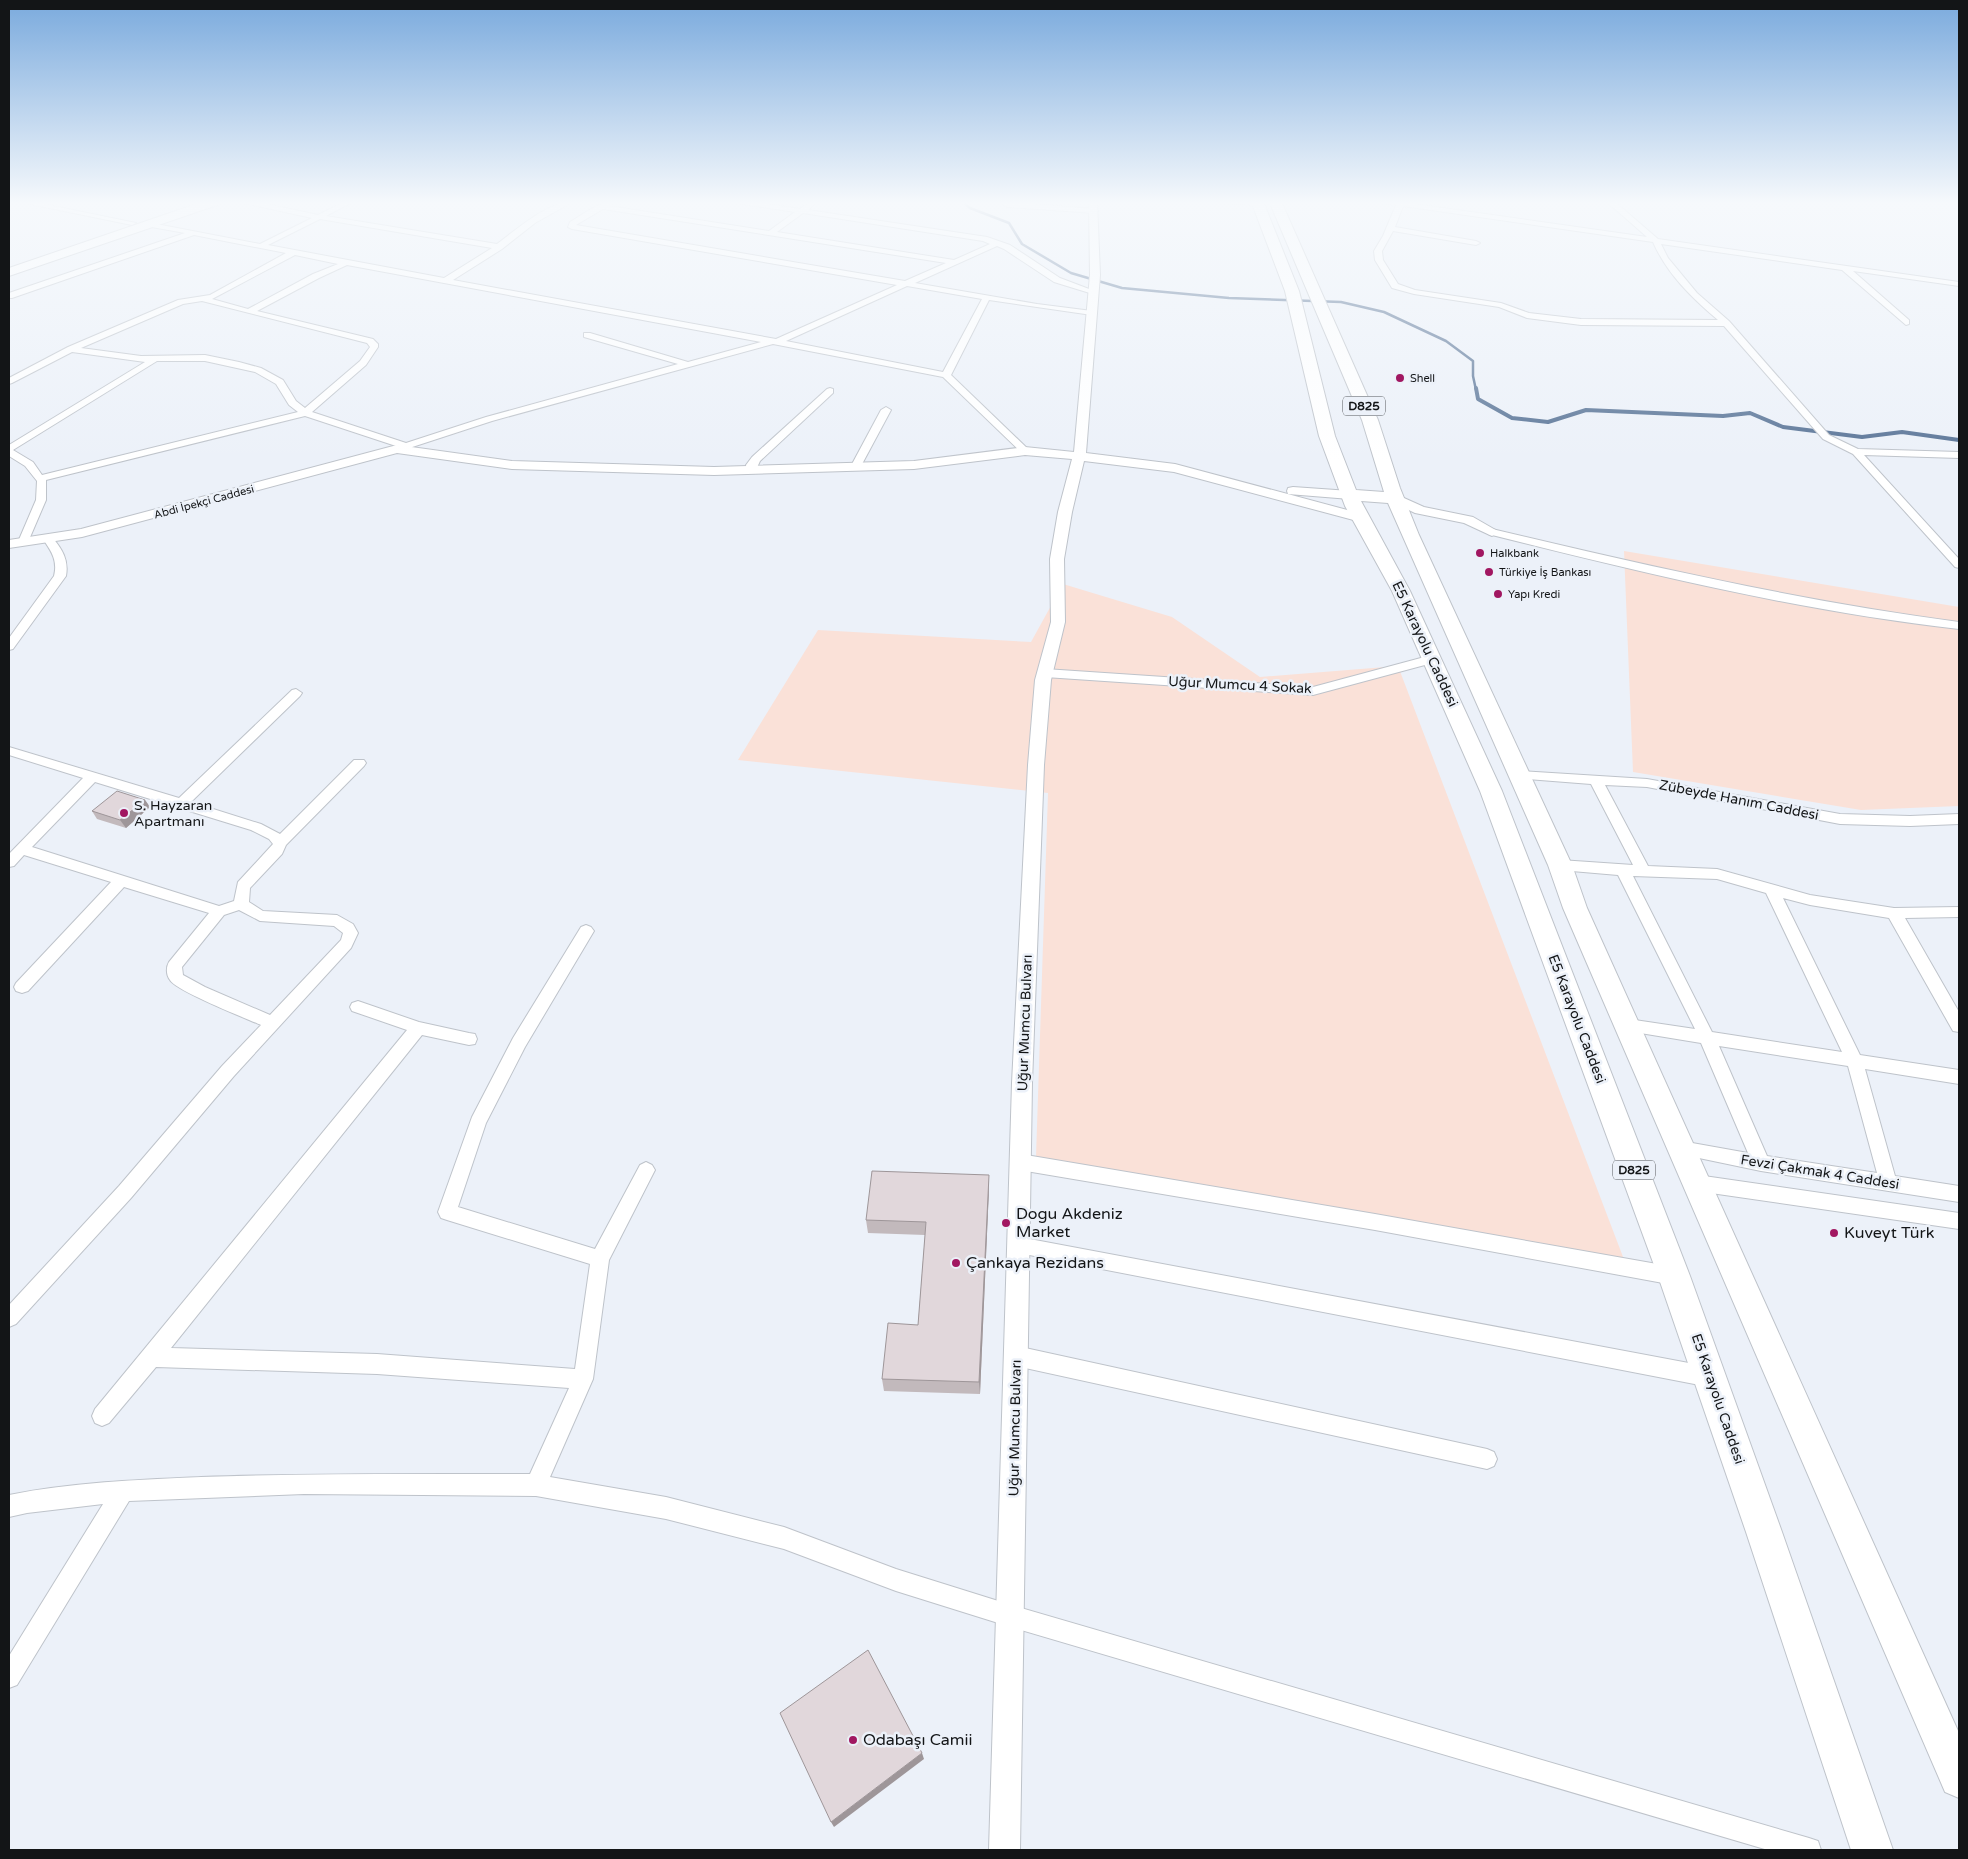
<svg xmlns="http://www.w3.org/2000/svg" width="1968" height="1859" font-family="'Varela Round',sans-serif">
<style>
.industrial{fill:#fae1d8}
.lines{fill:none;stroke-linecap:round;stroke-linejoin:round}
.stream-far1{stroke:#587396;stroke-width:2.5}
.stream{stroke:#587396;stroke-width:4}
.minor-casing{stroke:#bec3ca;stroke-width:2}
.tertiary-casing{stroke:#bec3ca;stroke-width:2}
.trunk-casing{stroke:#bec3ca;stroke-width:2}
.minor{fill:#fff;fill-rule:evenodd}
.tertiary{fill:#fff;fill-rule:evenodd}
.trunk{fill:#fff;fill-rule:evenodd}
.wall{fill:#c2b9bc}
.shaded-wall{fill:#9e9699}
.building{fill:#e1d7db;stroke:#9e9699}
.poi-dot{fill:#a11761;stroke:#ecf1f9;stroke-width:2}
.labels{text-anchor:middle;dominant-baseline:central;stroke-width:5;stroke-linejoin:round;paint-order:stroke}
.far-poi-label{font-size:11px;fill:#131517;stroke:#ecf1f9;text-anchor:start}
.far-street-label{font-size:11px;fill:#131517;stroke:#ecf1f9}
.shield{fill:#ecf1f9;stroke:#54575b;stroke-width:1}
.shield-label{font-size:12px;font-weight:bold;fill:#131517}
.street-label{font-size:14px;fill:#131517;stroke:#ecf1f9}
.poi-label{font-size:14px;fill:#131517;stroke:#ecf1f9;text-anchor:start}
.near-poi-label{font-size:16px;fill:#131517;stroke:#ecf1f9;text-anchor:start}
</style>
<rect width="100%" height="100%" fill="#ecf1f9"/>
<path class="industrial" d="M1624,551L1959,607V806L1861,810L1633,772Z
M1063,584L1172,617L1260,677L1398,666L1628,1270L1036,1157L1048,793L738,760L818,630L1031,642Z"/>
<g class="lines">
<path class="stream-far1" d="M962,201L970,208L1009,223L1022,244L1071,273L1122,288L1229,298L1341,302L1384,312L1446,341L1473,361V376L1476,390"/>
<path class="stream" d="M1476,388L1478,399L1512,418L1548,422L1586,410L1723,416L1750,413L1783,427L1862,437L1902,432L1959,440"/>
<g class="minor-casing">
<path id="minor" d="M15,201H29L136,223L132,225Z
M241,201H253L318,215L346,201H354L326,216L497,244C517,229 549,201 574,201L535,223L502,249L453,280L776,339L897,285L572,229L568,227L570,222C584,214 600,201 615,201L609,206L769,231L795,212L736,203L733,201H748L800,209L811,201H818L808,210L987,237L1010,245L1060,278L1097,292L1093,294L1054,282L1004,249L997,246L915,283L1037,304L1092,311L1096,313L1092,315L989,300L951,375L1028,449V453H1022L943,377L773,344L492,421L397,452L392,449L396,446L305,416L46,480V500L28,542L27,544H19L18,542L36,500L37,481L25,466L9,456V445L145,362L72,352L12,383L9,384V378L68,347L178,300L210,295L286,253L194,235L12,298H9V293L185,233L146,226V222L260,244L312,218L244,203ZM603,209L946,263L905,281L576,225ZM803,213L983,241L990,244L954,260L777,232ZM320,219L492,248L444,278L268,245ZM295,255L338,264L313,274L248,309L212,299ZM347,265L761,342L688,362L590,333H584V337L678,364L486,417L406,443L312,412L366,365L378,347V344L373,339L257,311L319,278ZM907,286L982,299L943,372L786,341ZM202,301L367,343L370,347L360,361L305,408L296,401L283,380L261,368L239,362L205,355L141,356L81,348L183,304ZM157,361H205L255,372L276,384L289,405L298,412L42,475L33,462L13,450Z
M999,201L1094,209L1098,211L1094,213L1007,207Z
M1218,201H1256L1261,203L1257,205L1222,203Z
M1377,201H1393L1647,237L1606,201H1614L1658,239L1959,282V286L1853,271L1909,320V324L1906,325L1842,270L1661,244L1668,258L1697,293L1729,321L1829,435L1858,449L1959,452V458L1864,455L1959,559V568L1955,567L1853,454L1823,439L1724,326L1581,325L1527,318L1499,307L1414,294L1392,288L1375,260L1374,251L1383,236L1396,205L1380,203ZM1403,206L1653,242C1667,274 1692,298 1718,320L1581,319L1529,313L1501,303L1415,290L1398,284L1383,260L1382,251L1393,231L1476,245L1480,243L1476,241L1395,227Z
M830,388L833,389V393L760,461L755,472H747L746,465L752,457L827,389Z
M886,407L891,410L861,466L860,468H852L851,466L881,410Z
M1492,529C1647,566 1801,601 1959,622V629C1800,611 1643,573 1488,534L1487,532Z
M48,536L52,537C62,549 69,560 66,576L13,649L9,650V638L54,576C58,560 51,551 43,539Z
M1432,655L1436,656L1438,659L1436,662L1313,695L1045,677L1039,673L1045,669L1313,687Z
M296,689L302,693L300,696L191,802L261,824L280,834L354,760H364L366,763L364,766L286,845L282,854L250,888L249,902L263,911L337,915L353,924L358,933L351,948L234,1076L131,1198L16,1324L9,1327V1305L119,1186L222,1066L261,1025C245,1018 176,991 170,980C166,975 166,967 169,962L209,913L124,887L28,991L22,993L16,991L14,987L16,983L111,882L24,855L14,866L9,867V854L83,778L9,755V747L179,798L292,690ZM95,782L251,830L269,839L273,844L238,882L234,901L219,906L32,847ZM239,910L260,921L334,926L343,933L341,940L270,1015L205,987L183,975L182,967L224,915Z
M1519,771L1647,779L1840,814L1910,816L1959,814V824L1910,826L1840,824L1647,787L1605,785L1648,866L1717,869L1810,895L1894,908L1959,907V917L1905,918L1959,1012V1032L1953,1031L1889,918L1810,905L1783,898L1860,1055L1959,1070V1084L1865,1069L1895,1176L1959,1186V1202L1761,1171L1675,1153L1672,1148L1675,1143L1681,1141L1748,1153L1701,1043L1628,1031L1622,1030L1620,1025L1622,1020L1628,1019L1695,1029L1618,875L1560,870L1555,869L1553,865L1555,861L1560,860L1633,865L1591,784L1514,778L1512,775L1514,772ZM1633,876L1717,879L1766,893L1842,1052L1712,1032ZM1719,1046L1848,1066L1877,1173L1767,1156Z
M586,925L591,927L594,931L525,1047L486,1123L458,1207L595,1249L640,1165L646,1162L652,1165L655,1170L609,1260L593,1379L550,1477L666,1497L784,1527L896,1569L1011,1605L1809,1838L1818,1841L1821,1850H1768L1011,1627L896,1591L784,1549L666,1519L536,1496L304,1494L129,1501L17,1685L9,1688V1656L103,1504L27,1513L9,1517V1495C72,1482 137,1480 201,1477C311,1473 420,1474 530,1474L569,1388L377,1374L156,1367L109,1423L102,1426L95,1423L92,1416L95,1409L407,1030L352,1011L350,1007L352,1003L358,1001L419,1022L469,1033L475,1034L477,1039L475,1044L469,1045L422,1035L171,1348L377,1354L575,1369L590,1264L447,1220L441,1218L438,1212L472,1117L513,1038L581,927Z
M1020,1154L1375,1214L1674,1267L1681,1270L1683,1276L1681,1282L1674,1285L1375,1230L1020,1170L1014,1167L1011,1162L1014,1157Z
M1697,1175L1959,1213V1229L1697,1191L1691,1189L1688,1183L1691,1177Z
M1019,1237L1710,1367L1717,1370L1720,1377L1717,1384L1710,1387L1019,1253L1012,1251L1010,1245L1012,1239Z
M1016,1346L1487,1449L1494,1452L1497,1459L1494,1466L1487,1469L1016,1366L1009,1363L1006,1356L1009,1349Z"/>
</g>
<g class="tertiary-casing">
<path id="tertiary" d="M1089,201H1097L1100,275L1086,453L1175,464L1366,515L1368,518L1361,522L1174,472L1084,461L1072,512L1064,559L1065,622L1051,680L1044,765L1032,1083L1020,1850H989L1012,1083L1028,765L1035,680L1051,622L1050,559L1058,512L1072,459L1025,455L914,469L714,475L512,469L397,453L82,537L9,548V540L81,529L397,445L512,461L714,467L914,461L1025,447L1074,452L1090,275Z
M1293,487L1350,491L1356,495L1350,499L1288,494L1287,491L1288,488Z
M1395,494L1424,507L1473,517L1499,532L1492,536L1464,523L1415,513L1390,501L1389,498L1390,495Z"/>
</g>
<g class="trunk-casing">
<path id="trunk" d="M205,201H222L220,204L9,276V268Z
M1251,201H1263L1299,291L1335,436L1356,490L1384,492L1362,420L1269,201H1281L1378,420L1400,488L1419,535L1572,865L1587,908L1959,1733V1798L1945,1792L1563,908L1548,865L1388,503L1361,501L1410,591L1502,791L1690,1276L1782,1532L1893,1850H1851L1746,1532L1658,1276L1480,791L1392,591L1345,506L1319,436L1285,291Z"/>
</g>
<use href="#minor" class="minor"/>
<use href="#tertiary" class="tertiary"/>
<use href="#trunk" class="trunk"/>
</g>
<path class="wall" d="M145,800L150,807L126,828L97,819L92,811Z
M989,1188L980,1394L884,1391L882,1379L918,1325L925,1235L868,1233L866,1220Z"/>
<path class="shaded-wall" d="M145,800L150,807L126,828L120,820Z
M989,1175V1188L980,1394L979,1382Z
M922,1753L924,1759L834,1827L831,1822Z"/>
<path class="building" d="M117,791L145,800L120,820L92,811Z
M872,1171L989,1175L979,1382L882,1379L888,1323L918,1325L926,1222L866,1220Z
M868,1650L922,1753L831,1822L780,1713Z"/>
<linearGradient id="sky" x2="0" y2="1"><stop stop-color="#7aaadd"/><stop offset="0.44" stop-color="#f6f9fc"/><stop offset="1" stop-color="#f6f9fc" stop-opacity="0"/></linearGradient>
<rect width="1968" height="461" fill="url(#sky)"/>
<g class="poi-dot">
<circle cx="1400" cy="378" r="5"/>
<circle cx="1480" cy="553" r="5"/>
<circle cx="1489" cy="572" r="5"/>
<circle cx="1498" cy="594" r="5"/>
<circle cx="124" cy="813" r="5"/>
<circle cx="1006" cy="1223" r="5"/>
<circle cx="1834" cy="1233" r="5"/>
<circle cx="956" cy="1263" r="5"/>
<circle cx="853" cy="1740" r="5"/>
</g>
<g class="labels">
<g class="far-poi-label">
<text x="1410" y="378">Shell</text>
<text x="1490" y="553">Halkbank</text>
<text x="1499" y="572">Türkiye İş Bankası</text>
<text x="1508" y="594">Yapı Kredi</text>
</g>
<g class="far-street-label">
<text transform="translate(204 502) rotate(-15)">Abdi İpekçi Caddesi</text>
</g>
<g class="shield">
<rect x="1343" y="396.5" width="42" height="19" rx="4"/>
<rect x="1613" y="1160.5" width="42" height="19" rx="4"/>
</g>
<g class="shield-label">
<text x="1364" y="406">D825</text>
<text x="1634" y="1170">D825</text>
</g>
<g class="street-label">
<text transform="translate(1425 644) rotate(65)">E5 Karayolu Caddesi</text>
<text transform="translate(1240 685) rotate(3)">Uğur Mumcu 4 Sokak</text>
<text transform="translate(1739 800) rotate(11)">Zübeyde Hanım Caddesi</text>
<text transform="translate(1577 1019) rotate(69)">E5 Karayolu Caddesi</text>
<text transform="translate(1025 1023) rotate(-88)">Uğur Mumcu Bulvarı</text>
<text transform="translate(1820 1172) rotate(9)">Fevzi Çakmak 4 Caddesi</text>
<text transform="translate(1718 1399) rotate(71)">E5 Karayolu Caddesi</text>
<text transform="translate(1015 1428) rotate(-89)">Uğur Mumcu Bulvarı</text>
</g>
<g class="poi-label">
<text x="134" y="805">S. Hayzaran<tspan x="134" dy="16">Apartmanı</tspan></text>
</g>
<g class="near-poi-label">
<text x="1016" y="1214">Dogu Akdeniz<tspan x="1016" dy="18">Market</tspan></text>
<text x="1844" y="1233">Kuveyt Türk</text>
<text x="966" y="1263">Çankaya Rezidans</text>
<text x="863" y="1740">Odabaşı Camii</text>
</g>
</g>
<rect width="1968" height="1859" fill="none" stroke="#131517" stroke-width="20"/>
</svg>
